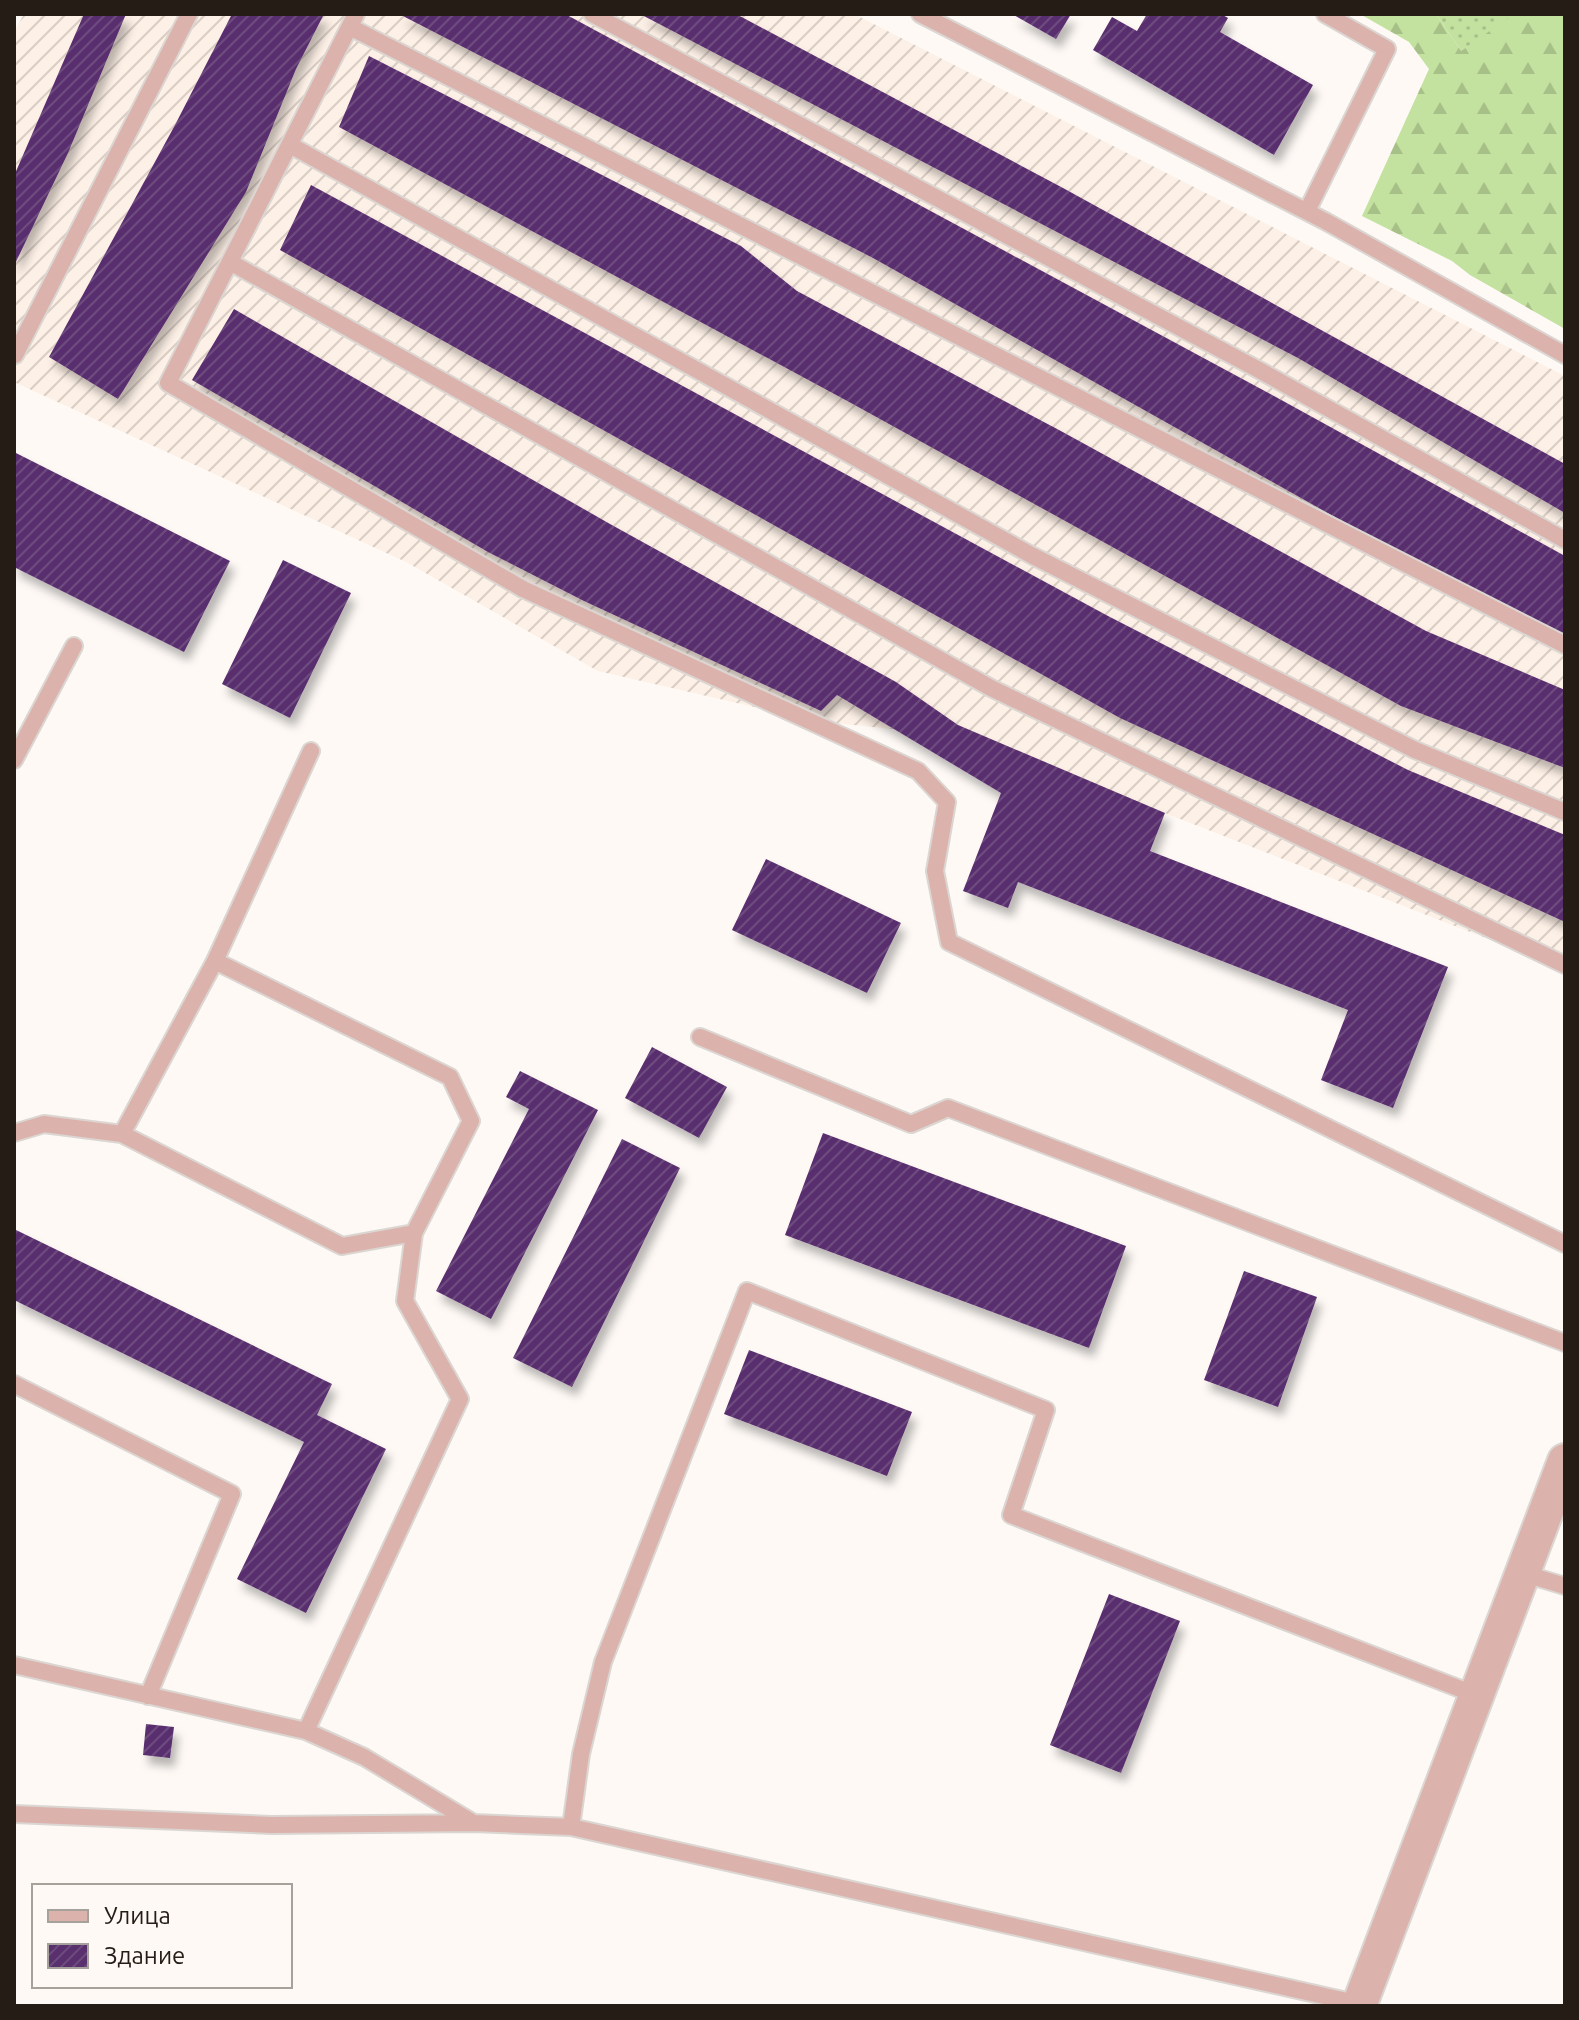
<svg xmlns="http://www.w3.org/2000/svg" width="1579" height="2020" font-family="Ubuntu,sans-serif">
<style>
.industrial{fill:url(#industrial-furrows)}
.grass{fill:url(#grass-dots)}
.forest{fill:url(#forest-firs)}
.building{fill:url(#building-hatch);filter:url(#shadow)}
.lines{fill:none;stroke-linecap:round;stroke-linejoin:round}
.service-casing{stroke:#dbd6d1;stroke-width:20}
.minor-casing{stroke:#dbd6d1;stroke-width:38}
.service{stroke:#dcb2ad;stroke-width:16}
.minor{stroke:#dcb2ad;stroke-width:34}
</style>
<defs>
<pattern id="industrial-furrows" width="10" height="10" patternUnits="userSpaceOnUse" patternTransform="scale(2)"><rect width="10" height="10" fill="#fdf0e6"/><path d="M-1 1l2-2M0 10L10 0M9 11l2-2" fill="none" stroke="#d9cdc4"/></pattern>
<pattern id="grass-dots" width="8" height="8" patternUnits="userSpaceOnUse" patternTransform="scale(2)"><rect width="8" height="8" fill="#c3e19f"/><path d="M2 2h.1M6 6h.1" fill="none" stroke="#a7c088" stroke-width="1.8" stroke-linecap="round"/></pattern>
<pattern id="forest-firs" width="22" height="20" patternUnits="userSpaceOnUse" patternTransform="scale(2)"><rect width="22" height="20" fill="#c3e19f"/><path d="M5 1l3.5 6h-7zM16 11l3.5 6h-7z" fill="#a7c088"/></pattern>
<pattern id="building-hatch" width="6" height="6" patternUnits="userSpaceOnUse" patternTransform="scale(2)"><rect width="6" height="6" fill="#592f6e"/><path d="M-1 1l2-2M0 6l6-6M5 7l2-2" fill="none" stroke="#6d4b7d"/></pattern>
<filter id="shadow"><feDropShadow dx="5" dy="9" stdDeviation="4" flood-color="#0004"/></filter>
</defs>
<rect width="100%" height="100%" fill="#fef9f5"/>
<path class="industrial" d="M24,14H854L1565,376V969L970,737L815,721L598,671L406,562L14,382V32Z"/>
<path class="grass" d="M1436,14H1517L1461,51Z"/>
<path class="forest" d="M1360,14H1436L1461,51L1514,14H1565V329L1470,275L1452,261L1362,216L1429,69L1409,42Z"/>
<path class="building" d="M84,14H126L68,153L14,266V176Z
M232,14H324L296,69L246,192L118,399L49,357L175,125Z
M399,14H565L1274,396L1565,556V642L1540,632L873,258Z
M640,14H736L1063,188L1565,464V513L1298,358Z
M1012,14H1071L1056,39Z
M1147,14H1221L1228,18L1220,32L1313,85L1274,155L1093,50L1112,17L1137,31Z
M369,56L741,246L797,291L1059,430L1426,631L1565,690V768L1401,706L851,403L339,127Z
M311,185L1108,616L1408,770L1565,835V922L1120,718L280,250Z
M234,309L610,524L896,682L958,725L1165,813L1150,851L1448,967L1393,1108L1321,1080L1348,1010L1018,882L1008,908L963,891L1001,793L837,695L821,711L584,601L488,552L192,380Z
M14,452L230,561L184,652L14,567Z
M283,560L351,593L290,718L222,684Z
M766,859L901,923L867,993L732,930Z
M652,1047L727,1087L699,1138L625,1098Z
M520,1071L598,1110L491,1319L436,1291L529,1109L506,1097Z
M823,1133L1126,1246L1089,1348L785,1235Z
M622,1139L680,1168L572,1387L513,1358Z
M14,1229L332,1384L317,1415L386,1449L306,1613L237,1579L304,1442L14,1300Z
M1244,1271L1317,1297L1278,1407L1204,1380Z
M749,1350L912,1412L887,1476L724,1414Z
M1109,1594L1180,1621L1121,1773L1050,1745Z
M146,1724L174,1727L170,1758L143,1755Z"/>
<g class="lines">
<g class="service-casing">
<path id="service" d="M356,14L168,383L523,589L918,771L947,802L935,871L949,942L1565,1244
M592,14L1259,370L1565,540
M920,14L1325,221L1565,355
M350,27L1565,645
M290,145L1033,556L1415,750L1565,812
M1307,211L1387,49L1325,14
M230,262L991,688L1565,965
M15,355L189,14
M14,760L74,646
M215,961L311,751
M700,1037L911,1124L948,1108L1565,1343
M14,1133L44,1124L122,1134L342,1246L414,1233L471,1121L450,1077L215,961L122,1134
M14,1384L232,1494L148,1696
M1522,1573L1565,1586
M14,1665L306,1731L364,1757L472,1822
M306,1731L460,1399L405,1301L414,1233
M14,1814L271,1825L474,1823L571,1827
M1360,2004L571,1827L581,1754L603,1662L747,1291L1046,1410L1011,1515L1476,1695"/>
</g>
<g class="minor-casing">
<path id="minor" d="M1359,2006L1565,1461"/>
</g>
<use href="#service" class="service"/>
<use href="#minor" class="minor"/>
</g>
<rect width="1579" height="2020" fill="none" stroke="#241c15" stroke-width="32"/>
<rect x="32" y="1884" width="260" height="104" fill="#fef9f5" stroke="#a7a19b" stroke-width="2"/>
<rect x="48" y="1910" width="40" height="12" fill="#dcb2ad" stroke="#a7a19b" stroke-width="2"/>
<text x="104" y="1924" font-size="24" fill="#241c15">Улица</text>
<rect x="48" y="1944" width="40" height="24" fill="url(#building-hatch)" stroke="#a7a19b" stroke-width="2"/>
<text x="104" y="1964" font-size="24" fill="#241c15">Здание</text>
</svg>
